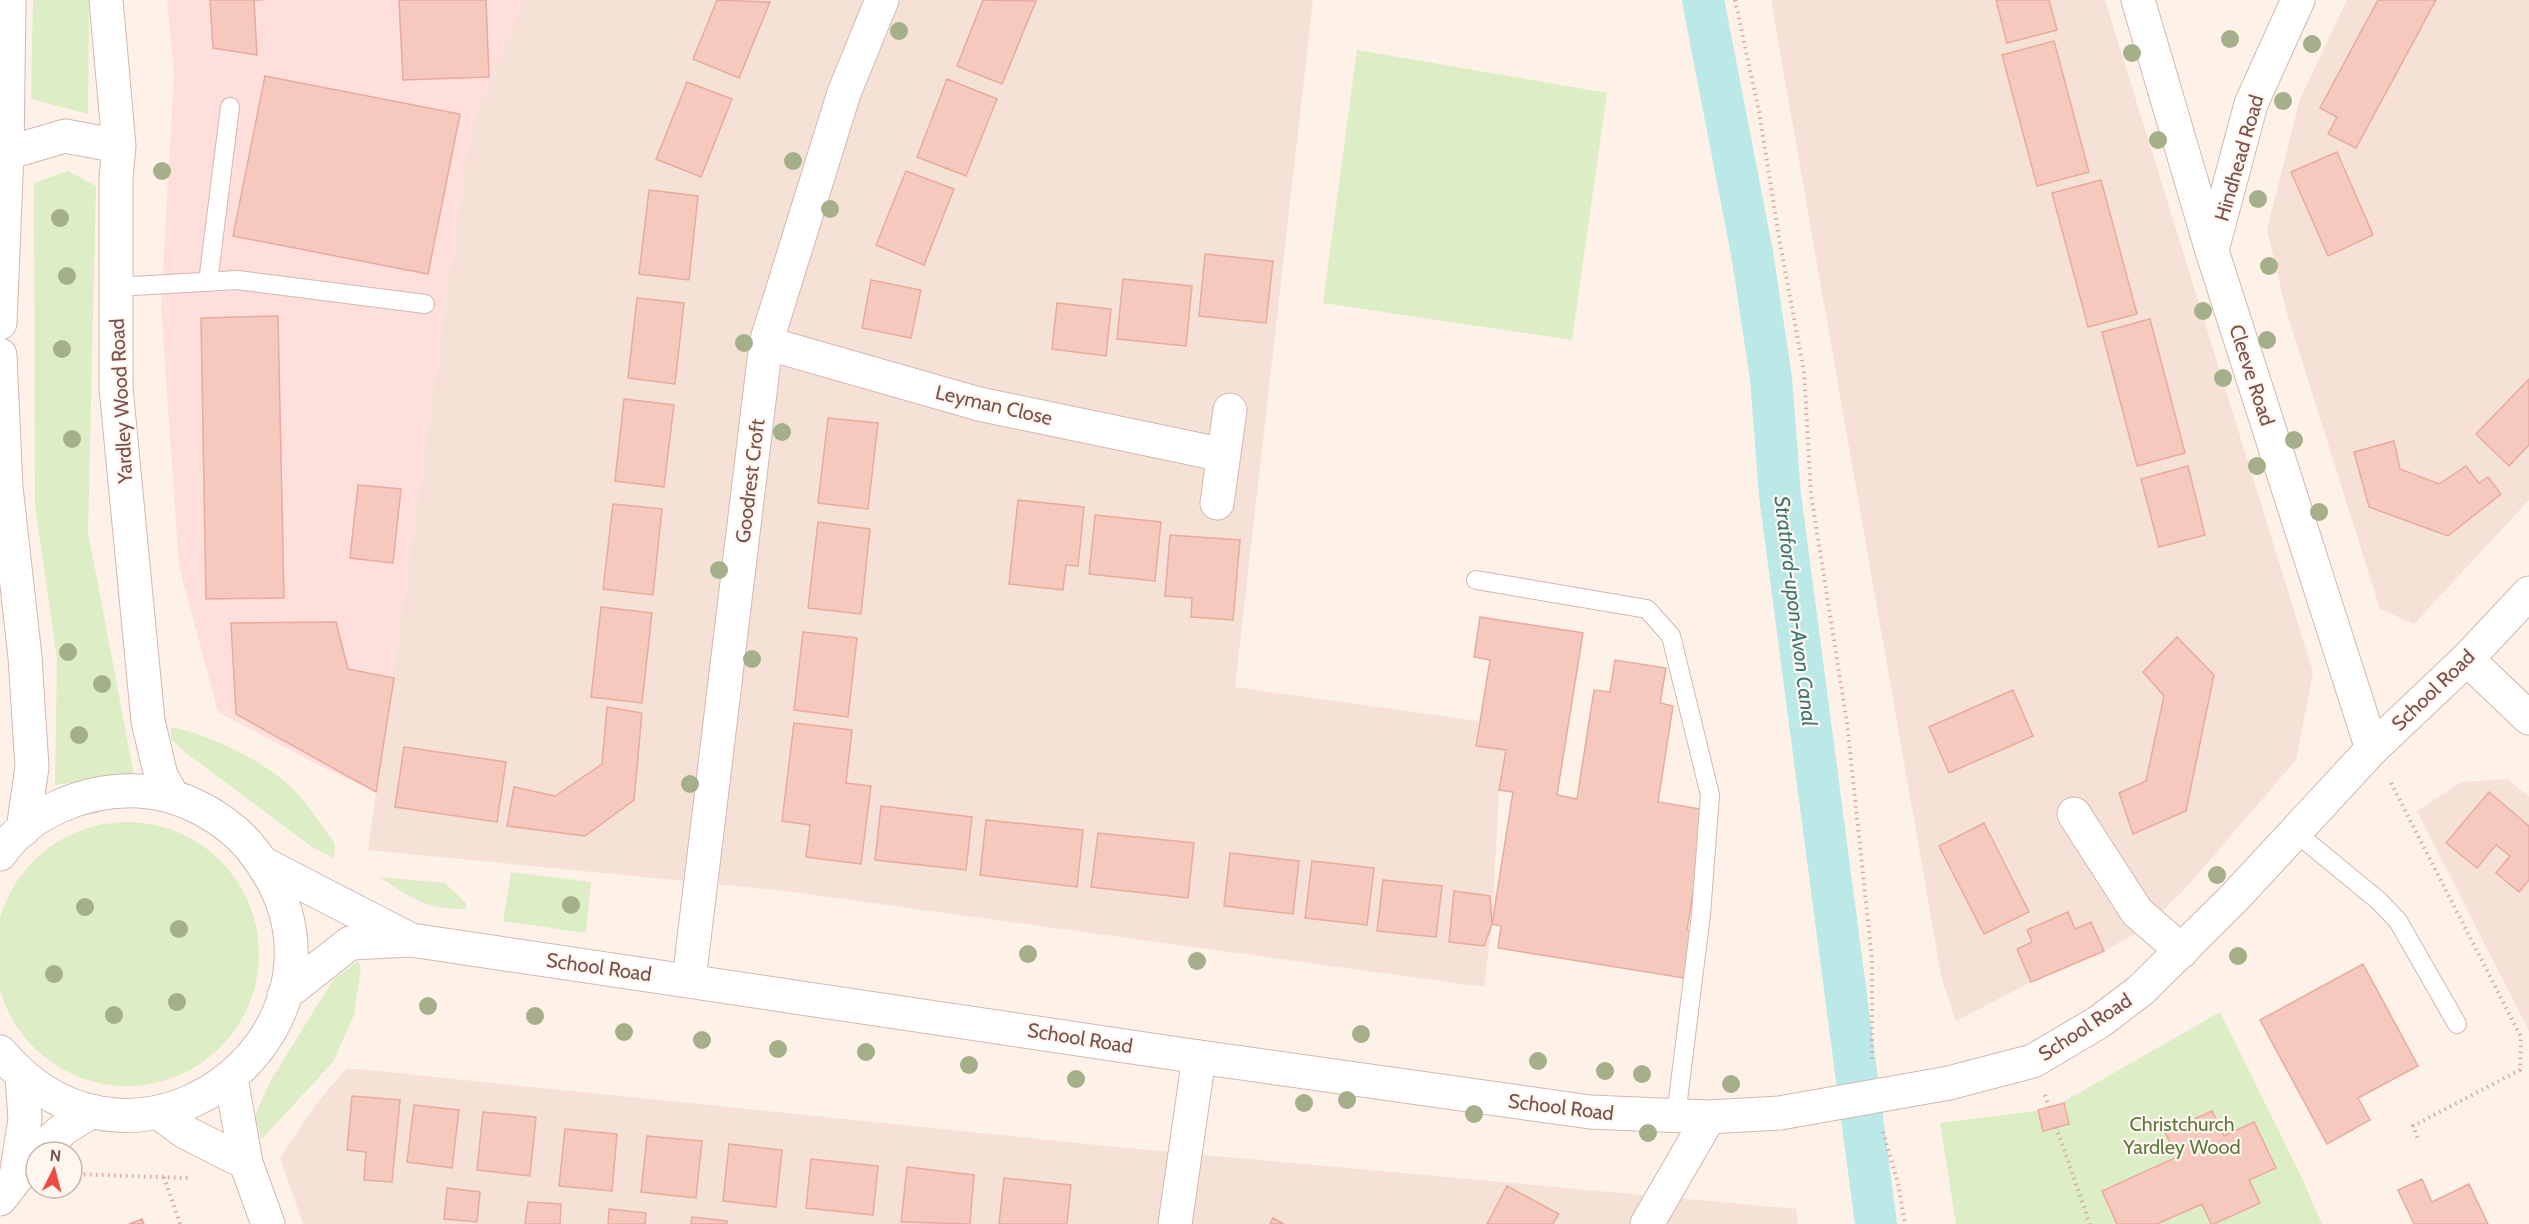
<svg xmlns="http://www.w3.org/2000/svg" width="2529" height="1224" font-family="Cabin,sans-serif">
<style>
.residential{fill:#f6e1d6}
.commercial{fill:#fedfdb}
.green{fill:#ddedc5}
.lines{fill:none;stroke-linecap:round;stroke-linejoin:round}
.canal{stroke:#bbe9e7;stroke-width:42}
.building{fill:#f5c9be;stroke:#e8ab9d;stroke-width:1.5}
.service-casing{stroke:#d3b8af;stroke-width:20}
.minor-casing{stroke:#d3b8af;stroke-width:35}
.tertiary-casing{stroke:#d3b8af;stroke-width:35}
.path{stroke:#daaba0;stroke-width:4;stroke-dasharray:1.5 4.5;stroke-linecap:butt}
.service{stroke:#fff;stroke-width:18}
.minor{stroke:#fff;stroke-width:33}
.tertiary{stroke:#fff;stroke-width:33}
.tertiary-bridge-casing{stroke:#d3b8af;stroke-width:35;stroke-linecap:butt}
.tertiary-bridge{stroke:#fff;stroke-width:33}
.tree{fill:#a5b08a}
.labels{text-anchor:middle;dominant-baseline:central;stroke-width:4.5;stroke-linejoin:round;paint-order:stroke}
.street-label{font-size:20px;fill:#7a514a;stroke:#fff6f0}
.park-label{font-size:20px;fill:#5c7a3e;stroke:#fff6f0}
.water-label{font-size:21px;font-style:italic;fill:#397876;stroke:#fff6f0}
</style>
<rect width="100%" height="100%" fill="#fef1e8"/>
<path class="residential" d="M523,0H1313L1235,687L1478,721L1477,745L1506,750L1499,790L1492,924L1484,987L778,890L368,850L470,130Z
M1771,0H2105L2313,672L2296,760L2185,889L2142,930L2104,951L2031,982L1956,1021L1942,980Z
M2347,0H2529V500L2414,624L2380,609L2286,310L2267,229L2300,99Z
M2508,779L2529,797V1031L2417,811L2461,782Z
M347,1068L1117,1147L1796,1209L1798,1224H303L280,1158L317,1103Z"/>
<path class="commercial" d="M167,0H524L470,130L376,792L316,764L218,712L179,566L161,306L174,73Z"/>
<path class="green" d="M33,0H89L88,114L31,99Z
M1357,50L1607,93L1572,340L1323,303Z
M68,171L96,186L88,532L134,775L55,785L57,658L35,506L34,183Z
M171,727C211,735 264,761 293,789C309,805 322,826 335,844L334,858L312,847L186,753L171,739Z
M-5 954a132 132 0 1 1 264 0a132 132 0 1 1-264 0Z
M511,872L591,882L586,933L503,921Z
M380,877L445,883L466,903V909C425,909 412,899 380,877Z
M358,961L361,967L354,1015L333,1062L261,1140L255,1115L271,1080L333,980Z
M2220,1012L2301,1176L2322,1224H1956L1940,1123L2051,1109Z"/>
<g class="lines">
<path class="canal" d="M1703,0L1752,253L1771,378L1780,495L1876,1224"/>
</g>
<path class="building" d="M210,0H263H254L257,55L213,48Z
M399,0H486L489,77L403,80Z
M717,0L770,2L739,78L693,59Z
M983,0L1036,1L1002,84L957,66Z
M1996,0H2049L2057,30L2007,43Z
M2378,0H2436L2356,148L2328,134L2337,117L2320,108Z
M2054,41L2089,172L2037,186L2002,55Z
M265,76L460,114L428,274L233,236Z
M947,79L997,99L966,176L917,157Z
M687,82L732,99L701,177L656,159Z
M2337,152L2373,235L2328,256L2291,172Z
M906,171L954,189L924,265L876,245Z
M2101,180L2137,314L2088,327L2052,193Z
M649,190L698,196L689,280L639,274Z
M1205,254L1273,261L1266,323L1199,316Z
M1123,279L1192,286L1186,346L1117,339Z
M871,280L921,290L911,338L862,328Z
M637,298L684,303L675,384L628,378Z
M1057,303L1111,309L1106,356L1052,349Z
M278,316L284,598L206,599L201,318Z
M2150,319L2185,453L2137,466L2102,332Z
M2529,379V445L2509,466L2476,434Z
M624,399L674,405L664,487L615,481Z
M828,418L878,423L868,509L818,503Z
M2394,441L2400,469L2439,484L2466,466L2479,483L2488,477L2501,494L2448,536L2369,507L2354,452Z
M2188,466L2205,535L2159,547L2141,479Z
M358,485L401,489L393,563L350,558Z
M1018,500L1084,507L1078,566L1066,565L1063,590L1009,584Z
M613,504L662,509L653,595L603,589Z
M1095,515L1161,522L1155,581L1089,574Z
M818,522L870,529L861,614L808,608Z
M1170,535L1240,540L1233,620L1191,617L1192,598L1165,596Z
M601,607L652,613L642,703L591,697Z
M1480,617L1583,633L1557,795L1577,799L1594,690L1610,692L1615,660L1666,668L1660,703L1673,706L1658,802L1707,810L1687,930L1698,931L1690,979L1498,948L1501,926L1492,924L1513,792L1499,790L1506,750L1476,746L1490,660L1474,657Z
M336,622L348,669L394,678L376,792L236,714L231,623Z
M803,632L857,638L848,717L794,710Z
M2177,637L2214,675L2186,811L2133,834L2119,793L2146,781L2164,696L2143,672Z
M2013,690L2033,736L1949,773L1929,727Z
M607,707L642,713L634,800L585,836L507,826L514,787L555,796L602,764Z
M794,723L852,730L846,783L871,786L861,864L806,857L810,825L782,821Z
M404,747L506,762L497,822L395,807Z
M2489,792L2529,826V880L2519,892L2496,873L2510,856L2496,845L2477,868L2446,843Z
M881,806L972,817L966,870L875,860Z
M986,820L1083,830L1077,887L980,875Z
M1984,823L2029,912L1984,934L1939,846Z
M1098,833L1194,843L1188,898L1091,887Z
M1230,853L1299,861L1293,914L1224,906Z
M1312,861L1374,868L1367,925L1305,918Z
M1383,880L1442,886L1436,937L1377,931Z
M1454,891L1490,896L1492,924L1484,946L1449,942Z
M2068,912L2075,929L2091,922L2104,951L2031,982L2017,949L2032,942L2027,930Z
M2363,964L2418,1066L2358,1098L2370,1120L2327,1144L2260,1020Z
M352,1096L400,1100L392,1182L364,1180L366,1152L347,1150Z
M2064,1103L2069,1124L2043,1131L2038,1110Z
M414,1105L459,1110L452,1168L407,1162Z
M2212,1111L2224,1136L2254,1122L2276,1168L2249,1180L2260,1203L2214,1224H2211L2202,1204L2157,1224H2117L2102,1191L2177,1157L2165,1132Z
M483,1112L536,1117L530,1176L477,1170Z
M565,1129L617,1134L612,1191L559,1186Z
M647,1136L702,1141L696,1198L641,1192Z
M729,1144L782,1150L776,1207L723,1201Z
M811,1159L878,1166L873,1215L806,1208Z
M907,1167L974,1175L970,1224L901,1222Z
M1004,1178L1071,1185L1067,1224H999Z
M2422,1179L2432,1202L2469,1184L2488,1224H2414L2398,1190Z
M1507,1186L1559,1214L1553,1224H1487Z
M447,1188L480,1192L477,1222L444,1219Z
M528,1202L561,1204L560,1224H525Z
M609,1209L646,1213L645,1224H608Z
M692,1217L727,1221V1224H691Z
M1273,1218L1284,1224H1270Z
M142,1219L144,1224H129Z"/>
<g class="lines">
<g class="service-casing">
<path id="service" d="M208,282L230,107
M116,287L237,280L425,304
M1476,580L1647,609L1671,636L1710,795L1701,914L1676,1116
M2295,832L2379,901L2398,921L2457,1024"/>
</g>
<g class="minor-casing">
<path id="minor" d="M2138,0L2212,251L2372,749
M2212,250L2251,104L2298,0
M766,343L979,404L1224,455
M1217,503L1230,410
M2467,659L2529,718
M2074,814L2137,912L2182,951
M689,980L766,343L844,93L882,0
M37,1152L65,1128L92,1111
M16,1176L25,1119L22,1076
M0,1199L31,1159
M1175,1224L1199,1057
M1647,1224L1709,1117"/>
</g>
<g class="tertiary-casing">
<path id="tertiary" d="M106,0L119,146L116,178V388L148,721L161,776L173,797
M7,153L65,136L119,146
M0,323L7,153L9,0
M0,355L6,487L25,657L32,767L23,830
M0,854C30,810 88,789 139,791C180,793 224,816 250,847C389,1015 144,1222 0,1052
M264,864L409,939
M284,995L350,943L411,940L1199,1057L1590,1112L1709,1117L1780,1113
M231,1078L246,1163L268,1224
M1949,1083L2033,1061L2099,1022L2141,990L2235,897L2372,749L2467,659L2529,593
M158,1112L185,1132L246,1163"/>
</g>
<path class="path" d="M1735,0L1759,112L1780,243L1804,372L1811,494L1847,723L1872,959V1059
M2391,783L2521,1037L2520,1070L2413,1126L2419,1142
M2045,1095L2049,1107
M2056,1127L2090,1224
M1883,1132L1898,1183L1905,1224
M72,1174L188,1178
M164,1177L180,1224"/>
<use href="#service" class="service"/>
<use href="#minor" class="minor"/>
<use href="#tertiary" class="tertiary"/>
<g class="tertiary-bridge-casing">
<path id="tertiary-bridge" d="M1780,1113L1949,1083"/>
</g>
<use href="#tertiary-bridge" class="tertiary-bridge"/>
</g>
<g class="tree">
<circle cx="899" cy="31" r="9"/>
<circle cx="2230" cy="39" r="9"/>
<circle cx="2312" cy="44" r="9"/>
<circle cx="2132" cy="53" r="9"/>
<circle cx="2283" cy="101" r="9"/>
<circle cx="2158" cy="140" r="9"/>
<circle cx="793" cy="161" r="9"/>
<circle cx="162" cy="171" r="9"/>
<circle cx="2258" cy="199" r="9"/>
<circle cx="830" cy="209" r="9"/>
<circle cx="60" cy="218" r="9"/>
<circle cx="2269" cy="266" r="9"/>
<circle cx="67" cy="276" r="9"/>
<circle cx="2203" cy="311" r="9"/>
<circle cx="2267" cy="340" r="9"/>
<circle cx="744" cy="343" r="9"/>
<circle cx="62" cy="349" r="9"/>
<circle cx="2223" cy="378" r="9"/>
<circle cx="782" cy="432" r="9"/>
<circle cx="72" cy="439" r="9"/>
<circle cx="2294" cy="440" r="9"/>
<circle cx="2257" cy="466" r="9"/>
<circle cx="2319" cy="512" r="9"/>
<circle cx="719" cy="570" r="9"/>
<circle cx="68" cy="652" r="9"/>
<circle cx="752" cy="659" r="9"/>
<circle cx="102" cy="684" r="9"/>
<circle cx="79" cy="735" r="9"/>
<circle cx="690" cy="784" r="9"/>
<circle cx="2217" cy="875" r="9"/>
<circle cx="571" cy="905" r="9"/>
<circle cx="85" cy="907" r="9"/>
<circle cx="179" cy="929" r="9"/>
<circle cx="1028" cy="954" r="9"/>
<circle cx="2238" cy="956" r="9"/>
<circle cx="1197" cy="961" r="9"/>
<circle cx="54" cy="974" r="9"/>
<circle cx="177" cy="1002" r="9"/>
<circle cx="428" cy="1006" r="9"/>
<circle cx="114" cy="1015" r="9"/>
<circle cx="535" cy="1016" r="9"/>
<circle cx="624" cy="1032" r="9"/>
<circle cx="1361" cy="1034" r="9"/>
<circle cx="702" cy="1040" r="9"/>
<circle cx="778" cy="1049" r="9"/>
<circle cx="866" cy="1052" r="9"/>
<circle cx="1538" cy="1061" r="9"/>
<circle cx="969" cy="1065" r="9"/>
<circle cx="1605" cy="1071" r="9"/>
<circle cx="1642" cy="1074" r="9"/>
<circle cx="1076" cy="1079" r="9"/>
<circle cx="1731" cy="1084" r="9"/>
<circle cx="1347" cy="1100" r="9"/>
<circle cx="1304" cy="1103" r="9"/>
<circle cx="1474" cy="1114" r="9"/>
<circle cx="1648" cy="1133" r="9"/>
</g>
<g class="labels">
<g class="street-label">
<text transform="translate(2239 158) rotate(-74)">Hindhead Road</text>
<text transform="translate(2252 375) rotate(72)">Cleeve Road</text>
<text transform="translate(121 401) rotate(-93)">Yardley Wood Road</text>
<text transform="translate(994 405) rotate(13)">Leyman Close</text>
<text transform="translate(750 481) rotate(-83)">Goodrest Croft</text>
<text transform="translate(2433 690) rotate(-44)">School Road</text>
<text transform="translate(599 967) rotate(8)">School Road</text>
<text transform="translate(2085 1027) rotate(-33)">School Road</text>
<text transform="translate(1080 1038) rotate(9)">School Road</text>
<text transform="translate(1561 1107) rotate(7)">School Road</text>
</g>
<g class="park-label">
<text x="2182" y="1124">Christchurch<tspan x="2182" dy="23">Yardley Wood</tspan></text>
</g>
<g class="water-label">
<text transform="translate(1796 611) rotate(83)">Stratford-upon-Avon Canal</text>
</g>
</g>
<g transform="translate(54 1170) rotate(6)"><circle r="28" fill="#fff6f0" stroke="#cab4ae" stroke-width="1.5"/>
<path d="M0-4.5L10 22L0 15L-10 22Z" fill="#ed4c47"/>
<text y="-9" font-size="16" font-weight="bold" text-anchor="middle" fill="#7a514a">N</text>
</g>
</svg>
